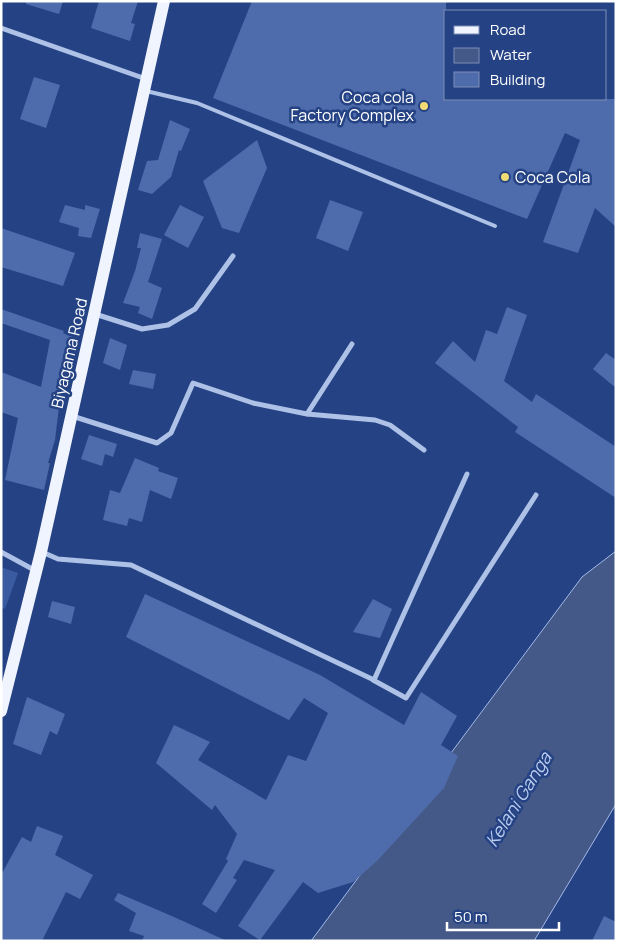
<svg xmlns="http://www.w3.org/2000/svg" width="617" height="942" font-family="Manrope,sans-serif">
<style>
.green{fill:#3a5ba0}
.water{fill:#445988;stroke:#a3bae8}
.building{fill:#4e6cab}
.lines{fill:none;stroke-linecap:round;stroke-linejoin:round}
.service{stroke:#aec1e7;stroke-width:4}
.minor{stroke:#aec1e7;stroke-width:5}
.primary{stroke:#f0f4fe;stroke-width:12}
.poi-dot{fill:#f1dc73;stroke:#254384;stroke-width:2}
.labels{text-anchor:middle;dominant-baseline:central;stroke-width:5;stroke-linejoin:round;paint-order:stroke}
.poi-label{font-size:16px;fill:#fff;stroke:#254384;text-anchor:end}
.street-label{font-size:16px;fill:#fff;stroke:#254384}
.water-label{font-size:18px;font-style:italic;fill:#baccef;stroke:#254384}
</style>
<rect width="100%" height="100%" fill="#254384"/>
<path class="green" d="M1,567L18,573L5,609L1,607Z"/>
<path class="water" d="M616,551V804L534,941H311L582,577Z"/>
<path class="building" d="M26,1H63L59,14L26,4Z
M99,1H138L131,23L135,24L130,41L91,28Z
M252,1H446V99H616V227L595,208L578,253L543,242L580,140L565,133L527,219L213,98Z
M34,77L60,85L46,128L20,119Z
M170,120L190,129L181,151L179,150L171,177L152,194L138,190L147,161L158,160Z
M257,140L267,168L239,233L222,228L203,181Z
M330,200L363,212L348,251L316,238Z
M65,205L85,210V205L100,209L91,238L78,236L79,228L59,222Z
M180,205L204,217L188,248L164,235Z
M1,228L75,253L63,286L1,267Z
M140,233L162,239L148,282L162,288L152,319L138,313L140,307L123,303L135,271L141,248H137Z
M507,307L527,315L504,381L532,402L536,394L616,447V498L515,432L518,427L435,363L453,341L475,362L486,330L497,334Z
M1,309L64,331L63,333L80,340L67,384L62,382L55,440L48,463H50L44,490L5,480L18,418L1,412V372L41,387L50,340L1,323Z
M110,338L127,345L120,370L103,363Z
M606,353L616,360V388L593,369Z
M133,370L156,374L153,389L129,384Z
M89,435L117,444L113,457L105,454L102,466L81,459Z
M135,458L159,468L158,471L178,478L171,499L150,490L142,522L129,518L127,526L103,520L110,490L120,493Z
M145,594L320,675L404,725L421,692L457,716L441,745L458,756L444,788L377,861L353,882L318,893L303,882L260,940L238,926L275,870L244,860L233,878L237,880L216,913L202,904L228,861L226,859L237,834L215,805L212,810L156,763L174,725L210,742L198,760L266,800L288,755L306,761L328,713L304,698L289,720L126,637Z
M373,599L392,609L380,638L353,632Z
M52,601L75,607L71,624L48,617Z
M27,697L65,714L57,735L50,731L41,755L13,744Z
M37,826L63,836L55,855L93,875L80,899L66,892L42,941H1V875L22,837L31,842Z
M118,893L174,917L227,941H142L144,936L129,931L136,913L114,900Z
M604,916L616,922V941H592Z"/>
<g class="lines">
<path class="service" d="M146,91L197,103L495,226"/>
<path class="minor" d="M1,28L146,79
M95,314L142,329L168,325L195,309L233,256
M307,414L352,344
M72,416L157,443L171,433L193,383L253,403L307,414L375,420L390,425L424,450
M1,552L36,571
M42,552L58,559L131,565L374,680L467,474
M373,680L406,698L536,495"/>
<path class="primary" d="M1,711L41,552L164,1"/>
</g>
<g class="poi-dot">
<circle cx="424" cy="106" r="5"/>
<circle cx="505" cy="177" r="5"/>
</g>
<g class="labels">
<g class="poi-label">
<text x="414" y="97">Coca cola<tspan x="414" dy="18">Factory Complex</tspan></text>
<text x="515" y="177" text-anchor="start">Coca Cola</text>
</g>
<g class="street-label">
<text transform="translate(69 353) rotate(-77)">Biyagama Road</text>
</g>
<g class="water-label">
<text transform="translate(518 799) rotate(-58)">Kelani Ganga</text>
</g>
</g>
<rect width="617" height="942" fill="none" stroke="#ffffff" stroke-width="5"/>
<rect x="444" y="10" width="162" height="90" fill="#254384" stroke="#7c8eb5"/>
<rect x="454" y="26" width="25" height="8" fill="#f0f4fe" stroke="#7c8eb5"/>
<text x="490" y="35" font-size="15" fill="#ffffff">Road</text>
<rect x="454" y="48" width="25" height="15" fill="#445988" stroke="#7c8eb5"/>
<text x="490" y="60" font-size="15" fill="#ffffff">Water</text>
<rect x="454" y="72" width="25" height="15" fill="#4e6cab" stroke="#7c8eb5"/>
<text x="490" y="85" font-size="15" fill="#ffffff">Building</text>
<path d="M447 922v8h112v-8" fill="none" stroke="#ffffff" stroke-width="2.5"/>
<text x="454" y="922" font-size="15" fill="#ffffff" stroke="#254384" stroke-width="4" paint-order="stroke">50 m</text>
</svg>
